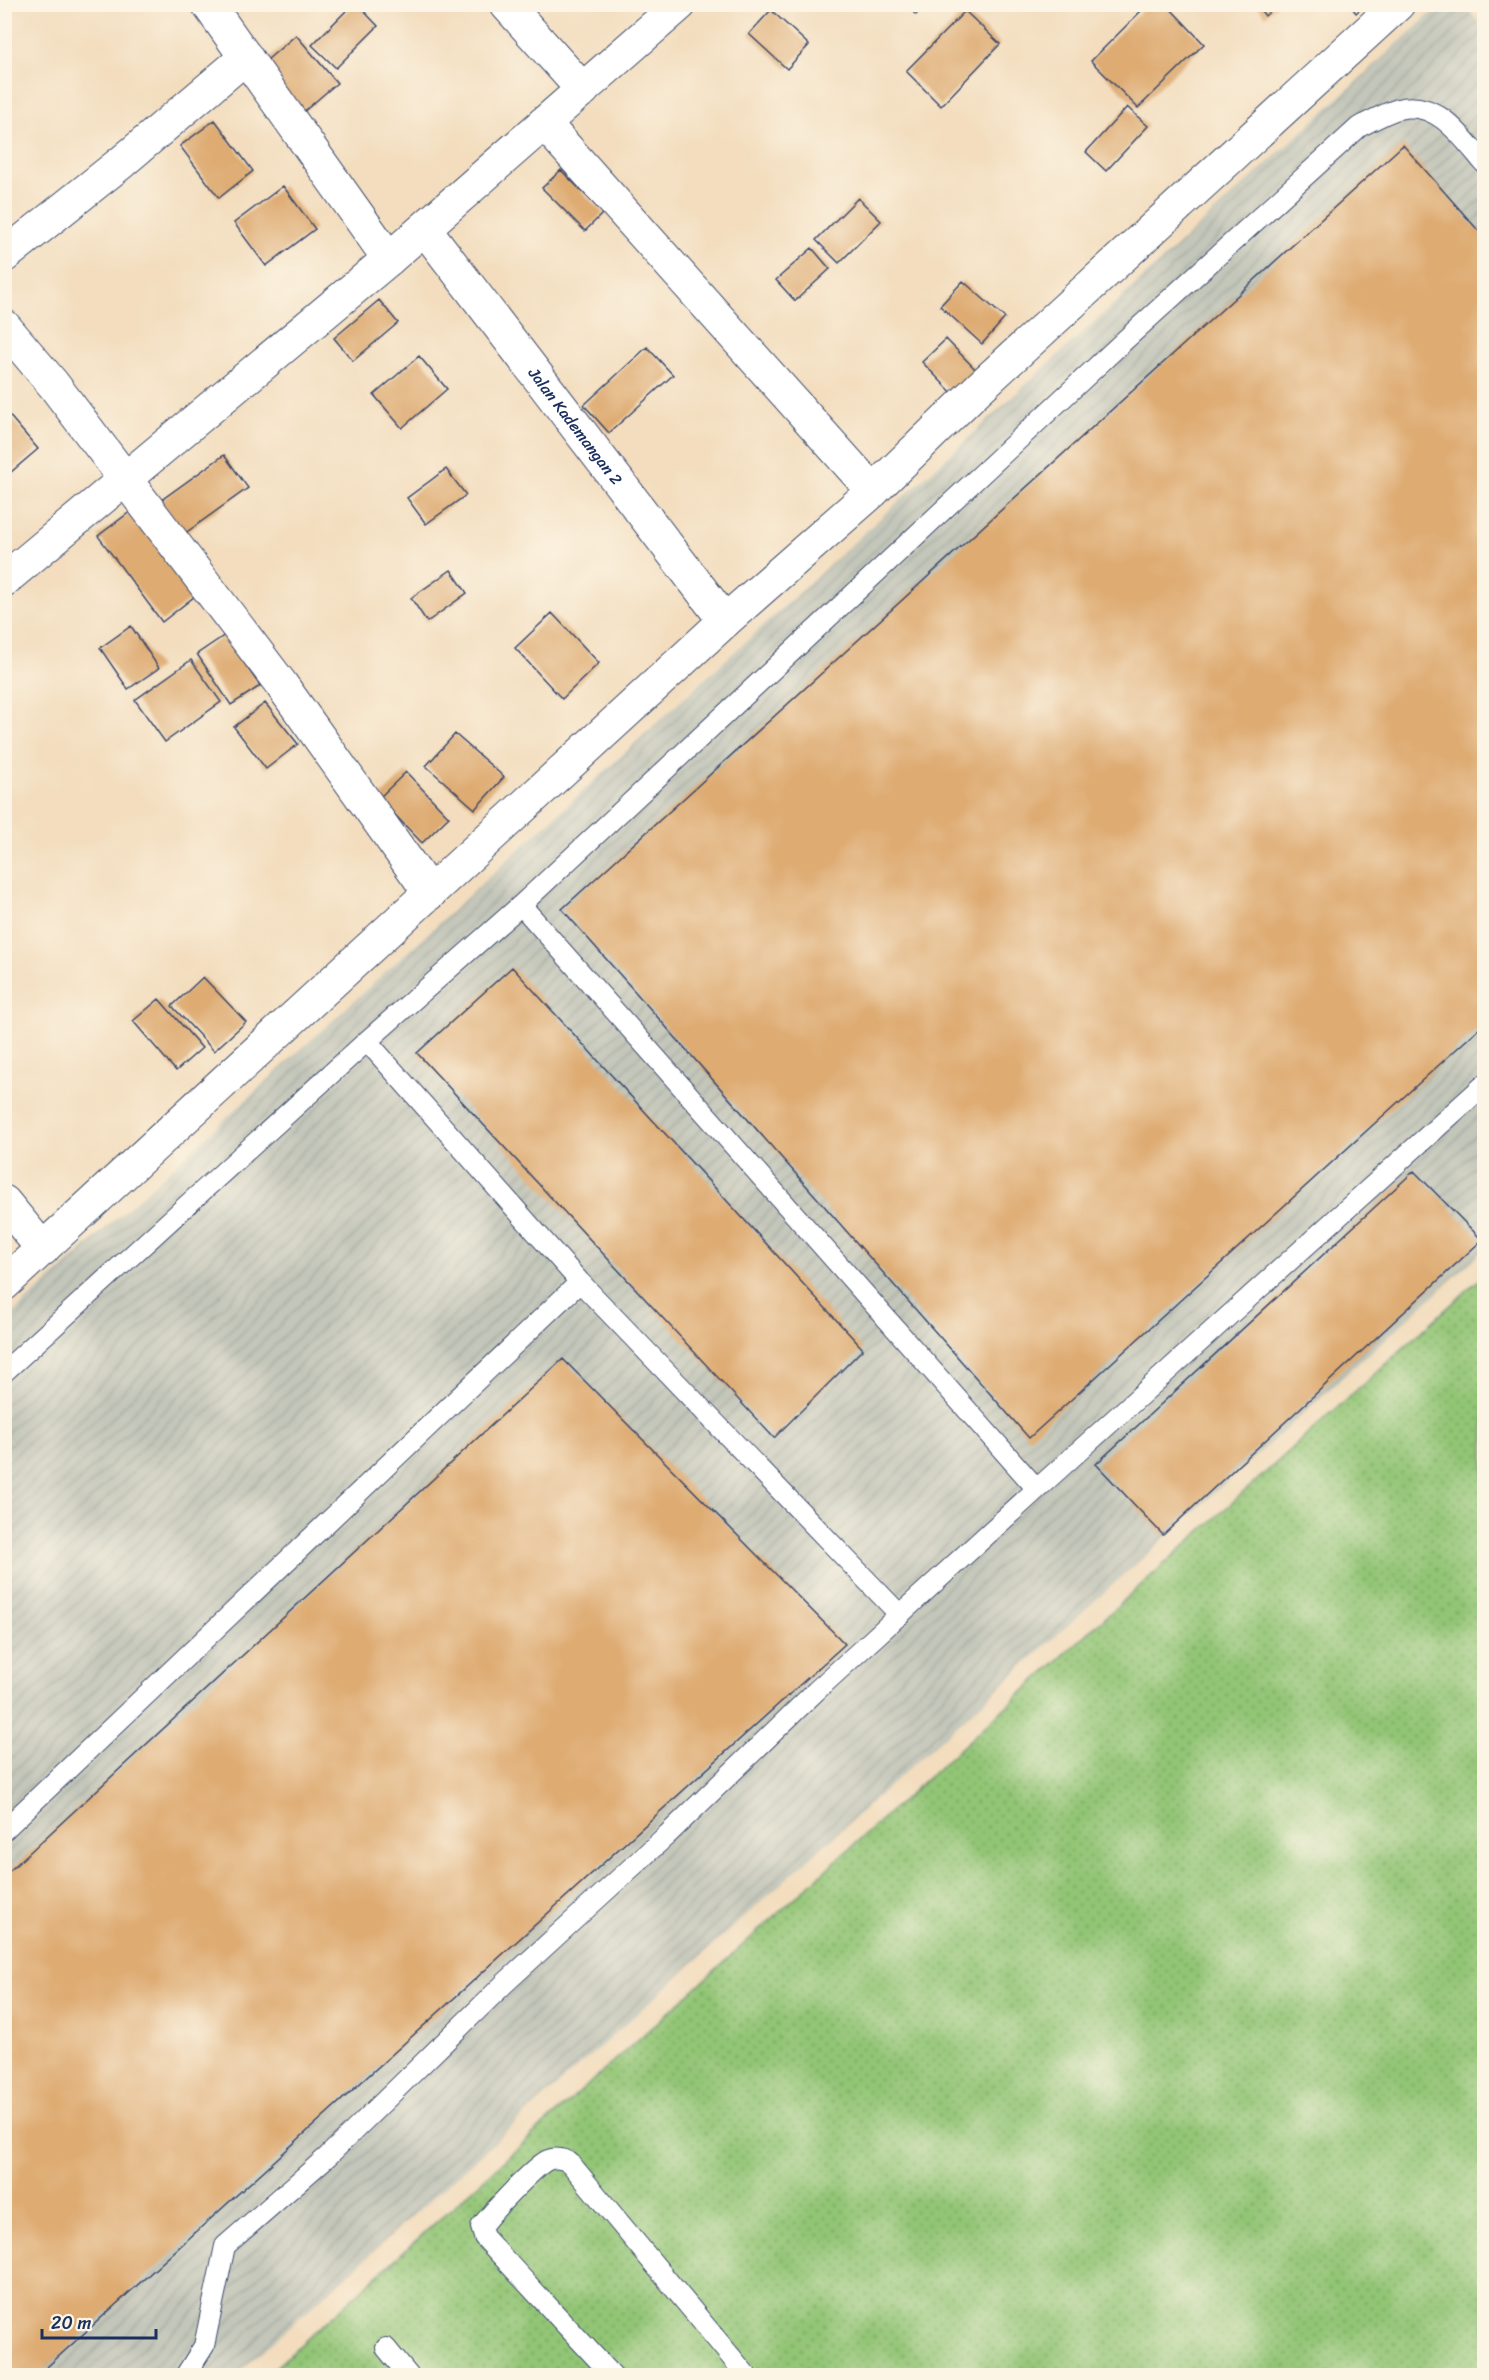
<svg xmlns="http://www.w3.org/2000/svg" width="1489" height="2380" font-family="Sriracha,sans-serif">
<style>
.industrial{fill:url(#industrial-furrows)}
.grass{fill:url(#grass-dots);stroke:#567a6a;stroke-width:1.5}
.building{fill:#deab72}
.lines{fill:none;stroke-linecap:round;stroke-linejoin:round}
.service-casing{stroke:#3b496c;stroke-width:22}
.minor-casing{stroke:#3b496c;stroke-width:35}
.service{stroke:#fff;stroke-width:20}
.minor{stroke:#fff;stroke-width:33}
.labels{text-anchor:middle;dominant-baseline:central;stroke-width:4.5;stroke-linejoin:round;paint-order:stroke}
.street-label{font-size:16px;fill:#1b2f5e;stroke:#fcf5e5}
</style>
<defs>
<pattern id="industrial-furrows" width="10" height="10" patternUnits="userSpaceOnUse" patternTransform="scale(1.5)"><rect width="10" height="10" fill="#c3c6b9"/><path d="M-1 1l2-2M0 10L10 0M9 11l2-2" fill="none" stroke="#a7aaa1"/></pattern>
<pattern id="grass-dots" width="8" height="8" patternUnits="userSpaceOnUse" patternTransform="scale(1.5)"><rect width="8" height="8" fill="#92c575"/><path d="M2 2h.1M6 6h.1" fill="none" stroke="#76a063" stroke-width="1.8" stroke-linecap="round"/></pattern>
</defs>
<rect width="100%" height="100%" fill="#fcf5e5"/>
<filter id="ink" filterUnits="userSpaceOnUse"><feTurbulence type="fractalNoise" baseFrequency=".0167" numOctaves="2"/><feDisplacementMap in="SourceGraphic" scale="12" xChannelSelector="R" yChannelSelector="G"/><feConvolveMatrix kernelMatrix="1 2 1 2 8 2 1 2 1" color-interpolation-filters="sRGB"/></filter>
<filter id="wash" filterUnits="userSpaceOnUse"><feTurbulence type="fractalNoise" baseFrequency=".008" numOctaves="4" result="noise"/><feDisplacementMap in="SourceGraphic" scale="24" xChannelSelector="R" yChannelSelector="G"/><feGaussianBlur stdDeviation="1.35" result="paint"/><feColorMatrix in="noise" values="0 0 0 0 0 0 0 0 0 0 0 0 0 0 0 0 0 1.4 0 .05"/><feComposite in="paint" operator="in"/></filter>
<g filter="url(#wash)">
<rect width="100%" height="100%" fill="#f3ddbe"/>
<path class="industrial" d="M1440,5H1463L1484,27V1250L236,2375L5,2376V1321Z"/>
<path class="grass" d="M1484,1275V2375H267Z"/>
<g id="blocks">
<path class="building" d="M353,4H357L378,26L336,68L312,45Z
M905,4H926L916,15Z
M1148,4H1166L1204,44L1138,108L1091,61Z
M1256,4H1278L1265,16Z
M1349,4H1366L1356,13Z
M771,10L809,45L787,69L749,34Z
M965,11L1000,44L941,106L906,71Z
M296,35L337,83L301,114L260,66Z
M1127,107L1148,126L1106,171L1086,152Z
M215,120L253,171L219,198L180,146Z
M1403,145L1484,237V1024L1029,1438L562,909Z
M561,170L603,213L585,231L542,188Z
M283,186L315,229L266,266L234,223Z
M858,198L881,221L839,263L816,240Z
M812,248L830,269L795,301L776,280Z
M963,281L1005,318L982,344L940,306Z
M379,300L398,323L353,361L334,338Z
M946,339L981,375L958,399L922,362Z
M647,347L673,375L609,433L584,405Z
M419,356L447,389L402,428L374,395Z
M8,414L38,449L4,478V417Z
M224,455L248,488L184,534L160,501Z
M446,469L466,495L426,524L407,498Z
M131,511L195,596L162,622L98,536Z
M451,570L467,593L427,622L411,598Z
M552,613L599,663L562,699L515,648Z
M131,626L159,668L128,689L100,648Z
M225,635L260,686L231,705L197,654Z
M191,660L221,702L165,742L135,700Z
M265,703L298,744L266,769L234,727Z
M455,734L504,777L475,809L426,766Z
M406,772L449,817L422,843L379,798Z
M512,967L863,1349L774,1438L417,1053Z
M203,977L246,1022L214,1051L172,1006Z
M159,999L202,1048L176,1071L133,1021Z
M1414,1171L1482,1240L1163,1535L1096,1464Z
M563,1359L845,1644L37,2376H4V1876Z"/>
</g>
</g>
<g filter="url(#ink)">
<use href="#blocks" fill-opacity="0" stroke="#3b496c" stroke-width="1.5"/>
<g class="lines">
<g class="service-casing">
<path id="service" d="M521,905L1037,1489
M367,1041L580,1282L900,1615
M4,1372L367,1041L521,905L1126,339L1359,127C1371,121 1385,113 1398,109C1437,99 1462,137 1484,163
M4,1830L580,1282
M386,2348L409,2376
M185,2376L204,2346L225,2246L328,2156L505,1983L667,1835L816,1691L1037,1489L1484,1085
M613,2376L484,2237L481,2227C489,2215 536,2165 548,2160C556,2157 564,2159 570,2163L747,2376"/>
</g>
<g class="minor-casing">
<g id="minor">
<path d="M208,4L389,259"/>
<path d="M506,4L583,90"/>
<path d="M544,123L873,491"/>
<path id="s1" d="M425,229L725,621"/>
<path d="M4,256L122,162L246,57"/>
<path d="M4,326L53,384L281,684L430,893"/>
<path d="M4,580L389,259L680,4"/>
<path d="M4,1202L43,1249"/>
<path d="M4,1284L725,621L873,491L979,388L1398,4"/>
</g>
</g>
<use href="#service" class="service"/>
<use href="#minor" class="minor"/>
</g>
</g>
<g class="labels">
<g class="street-label">
<text stroke="none"><textPath href="#s1" startOffset="248">Jalan Kademangan 2</textPath></text>
</g>
</g>
<rect width="1489" height="2380" fill="none" stroke="#fcf5e5" stroke-width="24"/>
<path d="M42 2329v9h114v-9" fill="none" stroke="#1b2f5e" stroke-width="3"/>
<text x="51" y="2329" font-size="18" fill="#1b2f5e" stroke="#fcf5e5" stroke-width="4.5" paint-order="stroke">20 m</text>
</svg>
